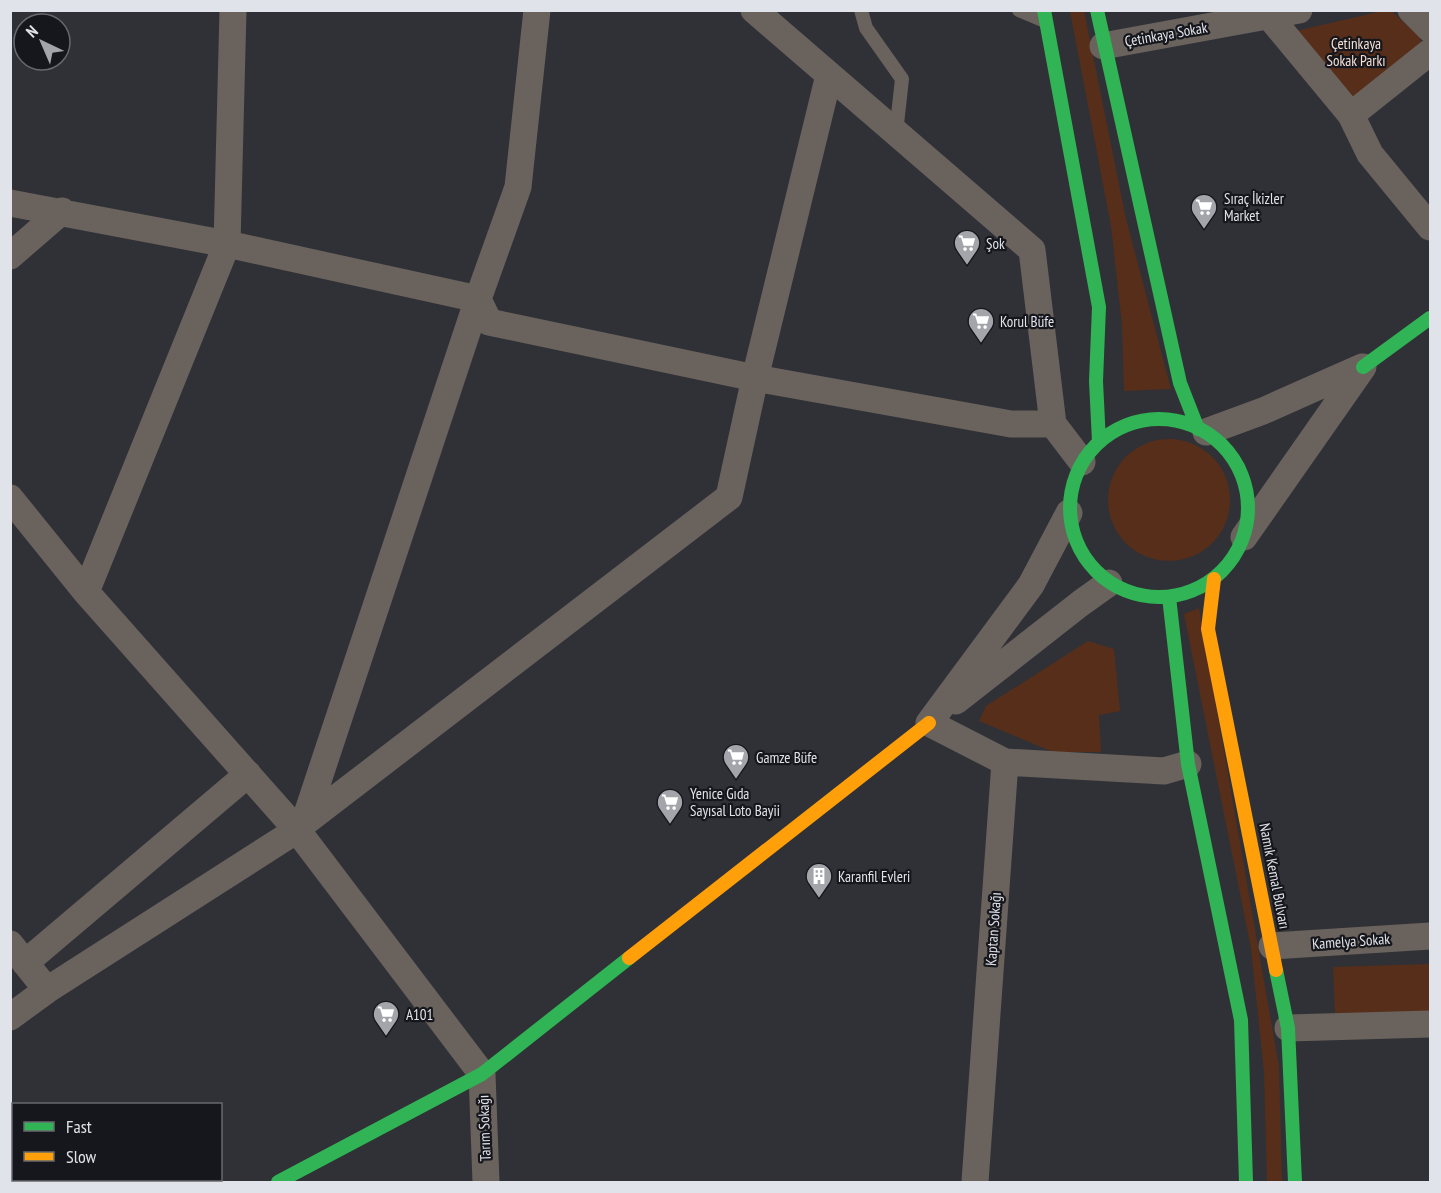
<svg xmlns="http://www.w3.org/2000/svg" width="1441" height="1193" font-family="'PT Sans Narrow',sans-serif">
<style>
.green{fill:#572e1a}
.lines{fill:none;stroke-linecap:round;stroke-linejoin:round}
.lane{stroke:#6a625d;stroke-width:14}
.street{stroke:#6a625d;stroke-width:27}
.fast{stroke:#30b455;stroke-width:14}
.slow{stroke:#ff9f0a;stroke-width:14}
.labels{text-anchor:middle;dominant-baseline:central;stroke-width:4.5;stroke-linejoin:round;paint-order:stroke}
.street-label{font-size:15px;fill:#e1e3ea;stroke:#16171c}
.park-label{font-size:15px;fill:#f5dfd6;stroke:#16171c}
.poi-label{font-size:15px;fill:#e1e3ea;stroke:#16171c;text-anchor:start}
</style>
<rect width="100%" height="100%" fill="#303136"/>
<path class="green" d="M1070,11H1084L1126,219L1171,389L1124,391L1122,325L1111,226Z
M1382,11H1391L1419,36L1422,45L1351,98L1296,31Z
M1108 500a61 61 0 1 1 122 0a61 61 0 1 1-122 0Z
M1199,608L1279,1067L1282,1182H1267L1264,1072L1251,948L1184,614Z
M1088,641L1114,649L1120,711L1099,715L1101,752H1053L979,721L986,706Z
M1430,964V1014L1335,1013L1333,967Z"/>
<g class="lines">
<path class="lane" d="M861,10L866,28L902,79L896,133
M1019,10L1045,21"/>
<path class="street" d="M754,10L1032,250L1053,424L1082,462
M1411,10L1430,29
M1269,16L1351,115L1430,52
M1103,46L1299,10
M1351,115L1370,154L1430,227
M10,203L227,244L478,299L489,322L755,378L1011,424H1053
M10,256L62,211
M1206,432L1263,411L1362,367
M10,498L86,592L297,830L482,1074L486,1182
M1244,537L1363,367
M86,592L227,244L233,10
M956,701L1081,603L1109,583
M929,723L1005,762L975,1182
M929,723L1031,585L1069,513
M1005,762L1164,771L1188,764
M304,823L478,299L518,187L537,10
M10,944L47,990L297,830L304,823L729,497L755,378L829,75
M1272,946L1430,936
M25,963L248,774
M10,1017L47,990
M1288,1028L1430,1024"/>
<path class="fast" d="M1044,10L1099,307L1096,381L1099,442
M1097,10L1180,383L1198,429
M1363,367L1430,318
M1070 508a89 89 0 1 1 178 0a89 89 0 1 1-178 0Z
M1169,597L1188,764L1241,1020L1246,1182
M1276,970L1288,1028L1295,1182
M278,1182L482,1074L629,958"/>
<path class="slow" d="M1214,579L1208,629L1276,970
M629,958L929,723"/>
</g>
<defs>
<g id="supermarket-pin" transform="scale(1.35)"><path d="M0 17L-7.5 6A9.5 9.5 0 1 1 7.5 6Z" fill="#a3a5ab" stroke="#16171c"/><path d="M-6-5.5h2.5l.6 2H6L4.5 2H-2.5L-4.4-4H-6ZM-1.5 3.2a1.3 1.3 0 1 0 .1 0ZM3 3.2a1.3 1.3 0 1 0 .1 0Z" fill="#fff"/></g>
<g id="building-pin" transform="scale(1.35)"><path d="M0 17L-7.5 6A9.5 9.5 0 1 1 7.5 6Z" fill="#a3a5ab" stroke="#16171c"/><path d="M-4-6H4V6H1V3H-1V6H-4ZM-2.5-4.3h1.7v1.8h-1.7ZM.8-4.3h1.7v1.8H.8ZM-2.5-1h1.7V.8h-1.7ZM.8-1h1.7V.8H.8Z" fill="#fff"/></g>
</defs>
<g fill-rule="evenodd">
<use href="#supermarket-pin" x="1204" y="207"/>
<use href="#supermarket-pin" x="967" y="243"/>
<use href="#supermarket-pin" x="981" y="321"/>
<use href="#supermarket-pin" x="736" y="757"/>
<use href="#supermarket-pin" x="670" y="802"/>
<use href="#building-pin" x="819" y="876"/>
<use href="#supermarket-pin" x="386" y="1014"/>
</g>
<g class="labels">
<g class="street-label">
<text transform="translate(1166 34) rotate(-10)">Çetinkaya Sokak</text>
<text transform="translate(1275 876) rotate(79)">Namık Kemal Bulvarı</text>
<text transform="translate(993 929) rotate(-86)">Kaptan Sokağı</text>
<text transform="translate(1351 941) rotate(-4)">Kamelya Sokak</text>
<text transform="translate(484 1128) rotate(-92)">Tarım Sokağı</text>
</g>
<g class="park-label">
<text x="1356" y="43">Çetinkaya<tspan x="1356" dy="17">Sokak Parkı</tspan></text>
</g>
<g class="poi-label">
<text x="1224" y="198">Sıraç İkizler<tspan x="1224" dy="17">Market</tspan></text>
<text x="986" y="243">Şok</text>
<text x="1000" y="321">Korul Büfe</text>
<text x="756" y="757">Gamze Büfe</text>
<text x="690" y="793">Yenice Gıda<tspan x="690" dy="17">Sayısal Loto Bayii</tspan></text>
<text x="838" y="876">Karanfil Evleri</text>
<text x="406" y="1014">A101</text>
</g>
</g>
<rect width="1441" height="1193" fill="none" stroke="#e1e3ea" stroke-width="24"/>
<rect x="12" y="1103" width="210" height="78" fill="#16171c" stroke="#67696e" stroke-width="1.5"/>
<rect x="24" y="1122" width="30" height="9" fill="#30b455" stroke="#67696e" stroke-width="1.5"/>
<text x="66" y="1133" font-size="18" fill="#e1e3ea">Fast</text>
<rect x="24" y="1152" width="30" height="9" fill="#ff9f0a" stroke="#67696e" stroke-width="1.5"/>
<text x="66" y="1163" font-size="18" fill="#e1e3ea">Slow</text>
<g transform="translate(42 42) rotate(316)"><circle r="28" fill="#16171c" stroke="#67696e" stroke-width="1.5"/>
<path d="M0-4.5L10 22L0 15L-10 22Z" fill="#a3a5ab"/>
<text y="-9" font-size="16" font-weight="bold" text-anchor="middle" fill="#e1e3ea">N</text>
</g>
</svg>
